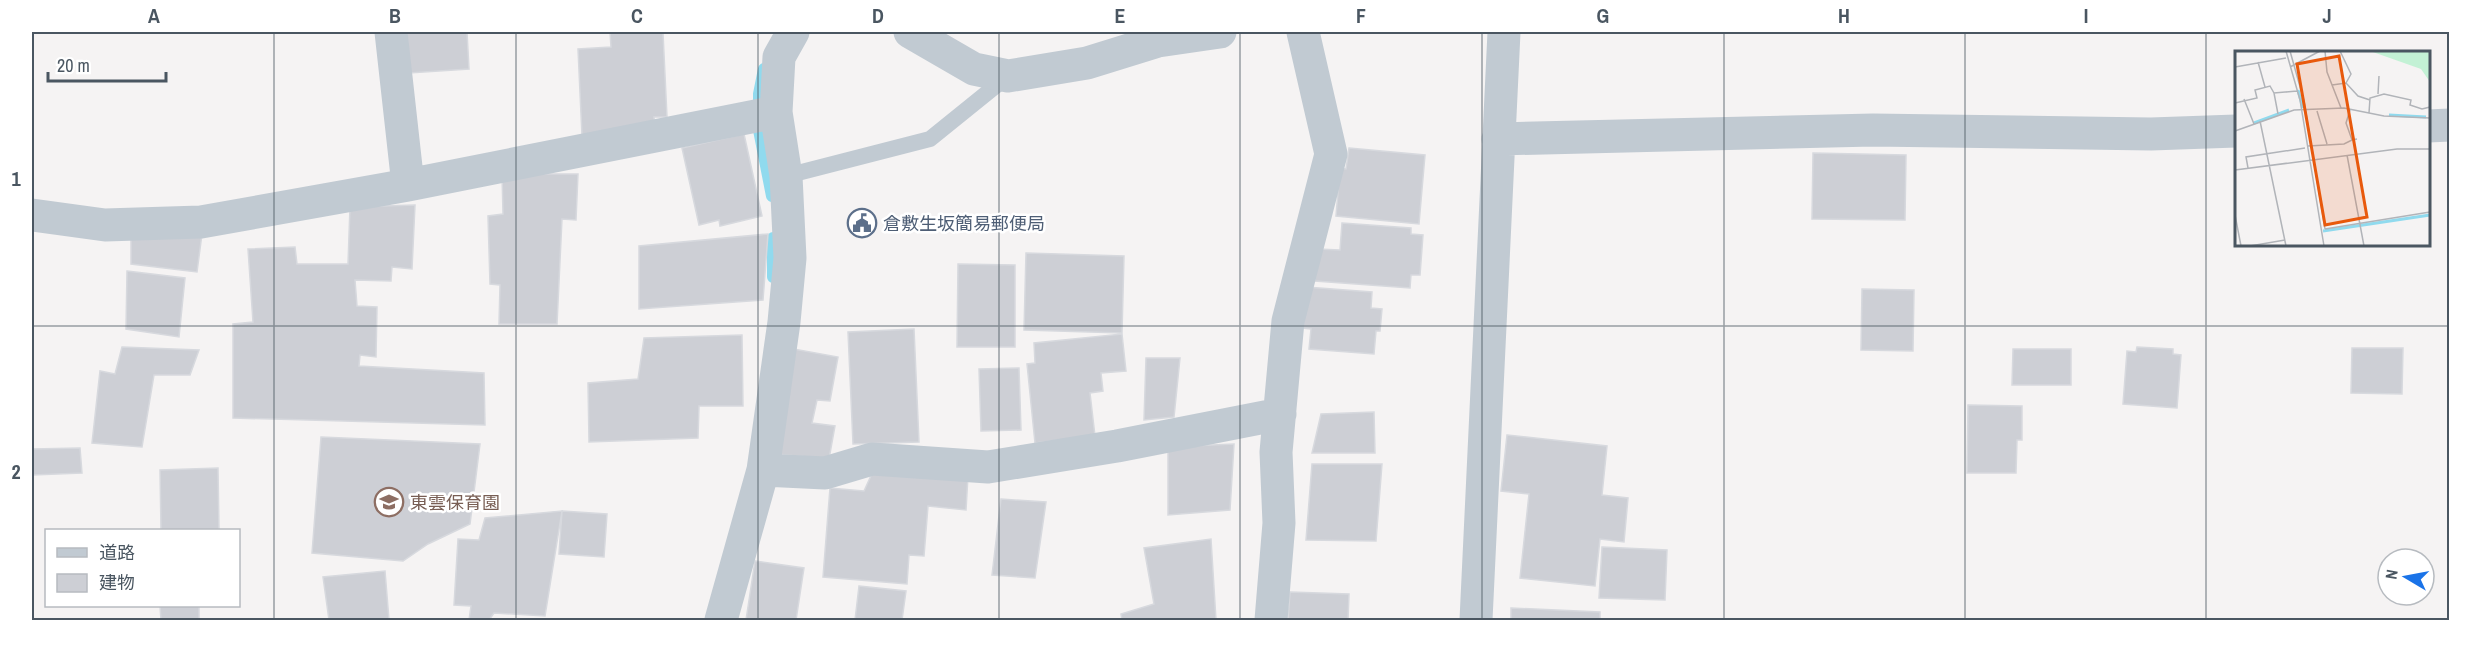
<svg xmlns="http://www.w3.org/2000/svg" width="2481" height="652" font-family="'Archivo Narrow','Noto Sans JP',sans-serif">
<style>
.lines{fill:none;stroke-linecap:round;stroke-linejoin:round}
.stream{stroke:#90daee;stroke-width:12}
.building{fill:#cdcfd5;stroke:#d7d9de;stroke-width:1.5}
.service{stroke:#c1cad2;stroke-width:16}
.minor{stroke:#c1cad2;stroke-width:33}
.grid{fill:none;stroke:#4a5661;stroke-width:1.5;stroke-opacity:0.55}
.labels{text-anchor:middle;dominant-baseline:central;stroke-width:5;stroke-linejoin:round;paint-order:stroke}
.service-label{font-size:18px;fill:#4e5e75;stroke:#fff;text-anchor:start}
.education-label{font-size:18px;fill:#785e54;stroke:#fff;text-anchor:start}
.inset-river{fill:none;stroke:#90daee;stroke-width:3}
.inset-road{fill:none;stroke:#b1b4b9;stroke-width:1.5}
.view{fill:#e8590c;fill-opacity:0.15;stroke:#e8590c;stroke-width:3}
.inset-edge{fill:none;stroke:#4a5661;stroke-width:3}
.neatline{fill:none;stroke:#4a5661;stroke-width:2}
.grid-label{font-size:20px;text-anchor:middle;font-weight:bold;fill:#4a5661}
</style>
<rect width="100%" height="100%" fill="#f5f3f3"/>
<g class="lines">
<path class="stream" d="M764,69L759,94V130L772,196
M773,277V238"/>
</g>
<path class="building" d="M407,32H467L469,69L409,73Z
M610,32L663,33L667,117H654L655,132L582,136L578,49L611,47Z
M744,134L762,216L720,226L719,220L699,225L682,148Z
M1349,148L1425,155L1419,224L1336,216L1340,168L1346,169Z
M1813,153L1906,155L1905,220L1812,219Z
M502,174H578L576,220L562,219L557,324H499L500,285L490,284L488,216L503,214Z
M415,205L412,269L392,267L391,281L355,280L357,306L377,307L376,357L360,355L359,366L484,373L485,425L233,418V324L253,322L248,249L295,247L297,264H348L350,207Z
M1342,223L1411,228V234L1423,235L1420,275H1411L1410,288L1315,281L1318,249L1340,250Z
M202,234L197,272L131,264V236Z
M768,234L763,300L639,309V246Z
M1026,253L1124,256L1122,333L1024,330Z
M958,264L1015,265V347H957Z
M127,271L185,278L179,337L126,329Z
M1306,287L1372,292L1371,308L1382,309L1380,331H1376L1374,354L1309,349L1311,329L1303,328Z
M1862,289L1914,290L1913,351L1861,350Z
M914,329L919,442L853,444L848,332Z
M1122,334L1126,371L1101,373L1103,391L1090,393L1095,436L1035,443L1027,364L1035,363L1034,343Z
M742,335L743,406H699L698,438L589,442L588,383L638,379L644,338Z
M122,347L199,350L190,375H154L142,447L92,443L100,371L115,374Z
M2137,347L2173,349V354L2181,355L2177,408L2123,404L2127,351L2136,352Z
M788,348L838,357L830,401L817,400L812,423L835,426L829,459L775,454Z
M2352,348H2403L2402,394L2351,393Z
M2013,349H2071V385H2012Z
M1146,358H1180L1174,417L1144,420Z
M1019,368L1021,430L981,431L979,369Z
M1968,405L2022,406V440H2017L2016,473H1967Z
M1374,412L1375,453H1312L1321,414Z
M1507,435L1607,446L1602,495L1628,498L1624,542L1600,539L1595,586L1520,578L1529,494L1501,491Z
M321,437L480,444L470,524L428,544L403,561L312,553Z
M1234,444L1230,510L1168,515V447Z
M80,448L82,473L33,475L32,449Z
M1312,464H1382L1376,541L1306,540Z
M218,468L219,530H161L160,470Z
M874,469L968,476L966,510L928,506L924,556L909,555L907,584L823,577L830,488L864,491Z
M1001,499L1046,502L1035,578L992,575Z
M562,511L607,514L604,557L559,554Z
M562,511L545,616L494,613L489,620H469L471,606L454,605L458,539L479,540L485,518Z
M1211,539L1216,620H1122L1121,614L1154,604L1144,548Z
M1602,547L1667,550L1665,600L1599,598Z
M755,561L804,568L796,620H746Z
M385,571L389,620H329L323,577Z
M859,586L906,591L902,620H855Z
M1290,592L1349,594L1348,620H1288Z
M160,606H199V620H161Z
M1511,608L1600,612V620H1511Z"/>
<g class="lines">
<path class="service" d="M786,176L930,139L1008,76"/>
<path class="minor" d="M391,32L408,185
M910,32L974,69L1008,76L1087,63L1158,41L1220,32
M2428,126L2450,125
M1498,139L1873,130L2151,134L2236,131
M32,215L105,225L201,222L408,185L776,112
M763,470L825,473L872,459L988,467L1117,446L1280,414
M721,620L763,470L784,322L790,258L786,176L776,112L779,57L793,32
M1271,620L1279,523L1276,452L1288,321L1331,154L1303,32
M1476,620L1504,32"/>
</g>
<path class="grid" d="M274,32V620M516,32V620M758,32V620M999,32V620M1240,32V620M1482,32V620M1724,32V620M1965,32V620M2206,32V620M32,326H2450"/>
<defs>
<g id="civic-ring" transform="scale(1.5)"><circle r="9.5" fill="#fff" stroke="#5c6f8a" stroke-width="1.5"/><path d="M-.6-6.5H3V-4.5H.6V-3L4-1V1h2V6H-6V1h2V-1L-.6-3ZM-1.2 2.5V6h2.4V2.5Z" fill="#5c6f8a"/></g>
<g id="school-ring" transform="scale(1.5)"><circle r="9.5" fill="#fff" stroke="#8d6e63" stroke-width="1.5"/><path d="M0-5L7-2L0 1L-7-2ZM-4 1L0 2.5L4 1V4Q0 6-4 4Z" fill="#8d6e63"/></g>
</defs>
<g fill-rule="evenodd">
<use href="#civic-ring" x="862" y="223"/>
<use href="#school-ring" x="389" y="502"/>
</g>
<g class="labels">
<g class="service-label">
<text x="883" y="223">倉敷生坂簡易郵便局</text>
</g>
<g class="education-label">
<text x="410" y="502">東雲保育園</text>
</g>
</g>
<g transform="translate(2235 51)">
<rect width="195" height="195" fill="#f5f3f3"/>
<path d="M135,0H195V31L186,18Z" fill="#c3f1d5"/>
<path class="inset-river" d="M63,39L68,57M154,64L191,66M19,72L54,59M88,180L195,164"/>
<path class="inset-road" d="M51,0L65,49L89,195M55,0L69,50L90,178M90,0L92,21L106,57M105,0L116,23L111,32M23,11L30,36M0,16L51,7M55,16L85,0M97,34L111,32L123,45L135,49M39,42L43,63M143,43L144,25M9,48L19,73M0,52L22,47L20,39L35,35L39,42L62,40M115,59L111,72L117,89L122,88M82,60L92,93M134,62L135,47L149,43L176,49L175,54L187,58L195,56M25,70L51,195M0,80L59,59L109,57L149,65L195,67M73,95L109,93L117,89M112,104L129,195M13,117L11,106L70,97M0,119L162,98H195M0,164L6,195M90,178L195,161M15,195L50,189"/>
<path class="view" d="M104,5L132,166L90,174L62,13Z"/>
<rect width="195" height="195" class="inset-edge"/>
</g>
<rect width="2481" height="652" fill="none" stroke="#ffffff" stroke-width="66"/>
<rect x="45" y="529" width="195" height="78" fill="#ffffff" stroke="#b7bbc0" stroke-width="1.5"/>
<rect x="57" y="548" width="30" height="9" fill="#c1cad2" stroke="#b7bbc0" stroke-width="1.5"/>
<text x="99" y="559" font-size="18" fill="#4a5661">道路</text>
<rect x="57" y="574" width="30" height="18" fill="#cdcfd5" stroke="#b7bbc0" stroke-width="1.5"/>
<text x="99" y="589" font-size="18" fill="#4a5661">建物</text>
<g transform="translate(2406 577) rotate(280)"><circle r="28" fill="#ffffff" stroke="#b7bbc0" stroke-width="1.5"/>
<path d="M0-4.5L10 22L0 15L-10 22Z" fill="#1a73e8"/>
<text y="-9" font-size="16" font-weight="bold" text-anchor="middle" fill="#4a5661">N</text>
</g>
<path d="M48 72v9h118v-9" fill="none" stroke="#4a5661" stroke-width="3"/>
<text x="57" y="72" font-size="18" fill="#4a5661" stroke="#ffffff" stroke-width="4.5" paint-order="stroke">20 m</text>
<rect x="33" y="33" width="2415" height="586" class="neatline"/>
<g class="grid-label">
<text x="154" y="23">A</text>
<text x="395" y="23">B</text>
<text x="637" y="23">C</text>
<text x="878" y="23">D</text>
<text x="1120" y="23">E</text>
<text x="1361" y="23">F</text>
<text x="1603" y="23">G</text>
<text x="1844" y="23">H</text>
<text x="2086" y="23">I</text>
<text x="2327" y="23">J</text>
<text x="16" y="186">1</text>
<text x="16" y="479">2</text>
</g>
</svg>
